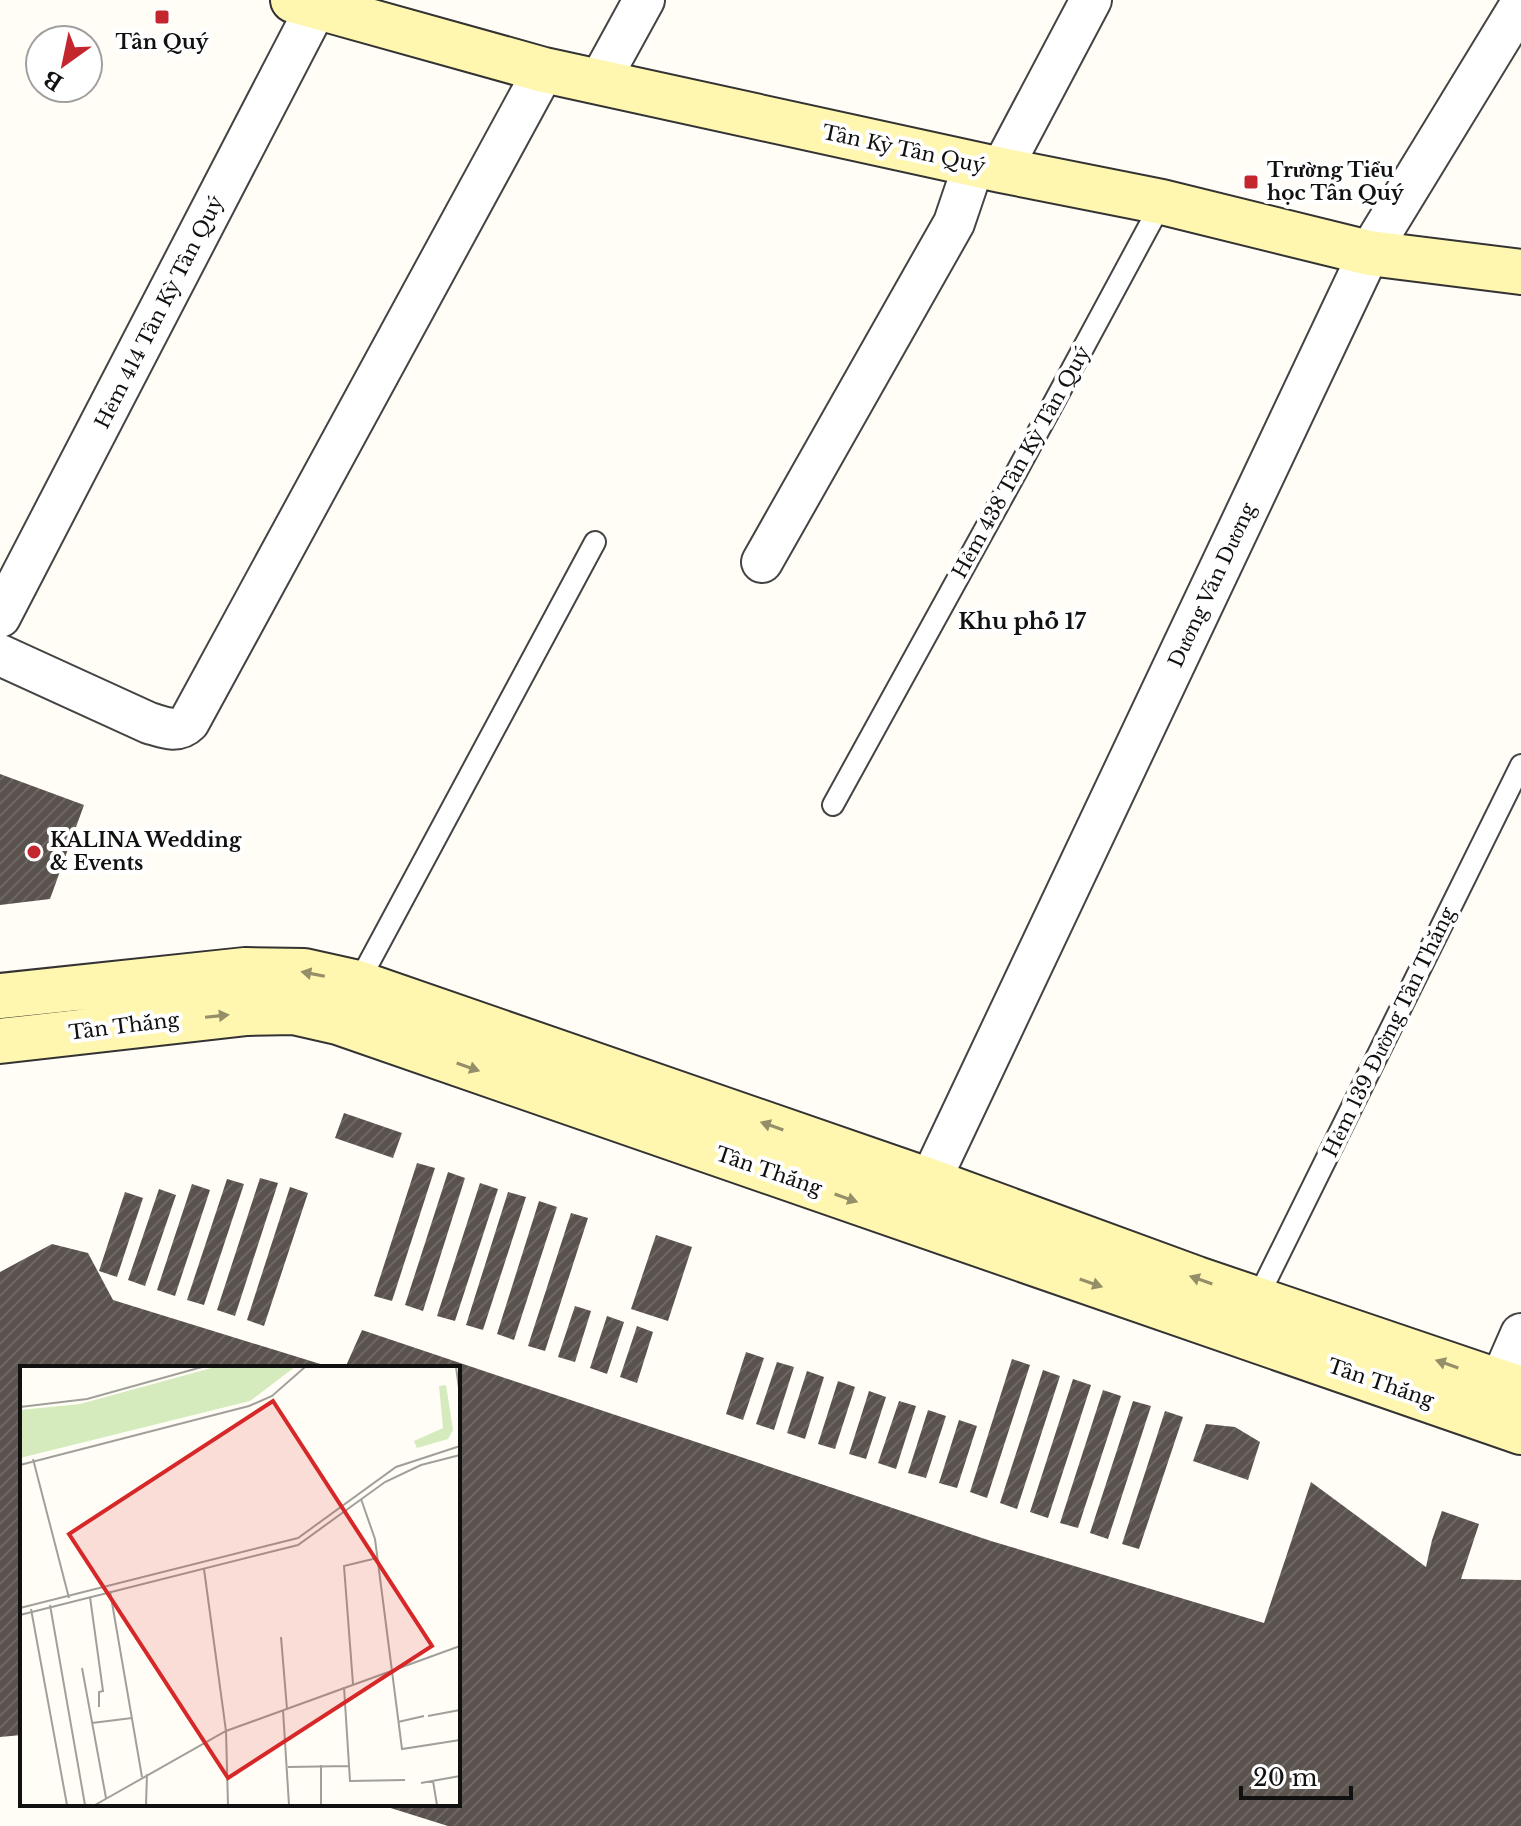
<svg xmlns="http://www.w3.org/2000/svg" width="1521" height="1826" font-family="'Libre Baskerville',serif">
<style>
.building{fill:url(#building-hatch)}
.lines{fill:none;stroke-linecap:round;stroke-linejoin:round}
.lane-casing{stroke:#444;stroke-width:24}
.street-casing{stroke:#444;stroke-width:44}
.secondary-casing{stroke:#333;stroke-width:48}
.lane{stroke:#fff;stroke-width:20}
.street{stroke:#fff;stroke-width:40}
.secondary{stroke:#fff6b0;stroke-width:44}
.oneway{fill:#948f68}
.poi-dot{fill:#c4262e;stroke:#fff;stroke-width:3}
.labels{text-anchor:middle;dominant-baseline:central;stroke-width:8;stroke-linejoin:round;paint-order:stroke}
.poi-label{font-size:20px;font-weight:bold;fill:#111;stroke:#fff;text-anchor:start}
.street-label{font-size:20px;fill:#111;stroke:#fff}
.neighbourhood-label{font-size:22px;font-weight:bold;fill:#111;stroke:#fff}
.inset-road{fill:none;stroke:#a09f9a;stroke-width:2}
.view{fill:#d62828;fill-opacity:0.15;stroke:#d62828;stroke-width:4}
.inset-edge{fill:none;stroke:#111;stroke-width:4}
</style>
<defs>
<pattern id="building-hatch" width="6" height="6" patternUnits="userSpaceOnUse" patternTransform="scale(2)"><rect width="6" height="6" fill="#5a524d"/><path d="M-1 1l2-2M0 6l6-6M5 7l2-2" fill="none" stroke="#6d6662"/></pattern>
</defs>
<rect width="100%" height="100%" fill="#fffdf5"/>
<path class="building" d="M0,774L84,805L50,899L0,905Z
M344,1113L402,1133L393,1158L335,1138Z
M417,1163L435,1168L392,1301L374,1296Z
M448,1172L465,1178L423,1311L405,1305Z
M260,1178L278,1183L235,1316L217,1310Z
M227,1179L244,1184L204,1305L187,1300Z
M480,1183L498,1189L455,1321L437,1316Z
M192,1184L210,1190L175,1296L157,1290Z
M290,1187L308,1193L264,1326L247,1320Z
M159,1189L176,1195L145,1286L128,1280Z
M125,1192L143,1198L117,1277L99,1271Z
M508,1192L526,1197L483,1330L466,1325Z
M539,1201L557,1207L514,1340L497,1334Z
M571,1213L588,1218L545,1351L528,1346Z
M656,1235L692,1247L668,1321L631,1309Z
M52,1244L88,1253L113,1300L330,1367L22,1368V1735L0,1737V1272Z
M575,1306L591,1311L575,1362L558,1357Z
M607,1316L624,1322L607,1374L590,1368Z
M637,1326L653,1332L637,1383L620,1377Z
M362,1330L991,1541L1264,1623L1311,1482L1426,1567L1432,1540L1442,1511L1479,1524L1461,1579L1521,1580V1826H448L381,1805L458,1804V1368H345Z
M746,1352L764,1358L743,1420L726,1414Z
M1012,1359L1030,1365L987,1498L970,1492Z
M777,1362L794,1367L774,1430L756,1424Z
M1043,1370L1060,1376L1017,1509L1000,1503Z
M807,1371L824,1377L805,1439L787,1433Z
M1073,1379L1091,1385L1048,1518L1030,1512Z
M838,1381L855,1387L835,1449L818,1444Z
M1103,1390L1121,1396L1078,1528L1060,1523Z
M869,1391L886,1397L866,1459L849,1454Z
M899,1401L916,1406L896,1469L878,1463Z
M1133,1401L1151,1406L1108,1539L1090,1533Z
M928,1410L946,1416L926,1478L908,1473Z
M1165,1411L1183,1417L1139,1549L1122,1544Z
M959,1420L977,1426L957,1488L939,1483Z
M1206,1424L1235,1427L1260,1442L1248,1480L1193,1461Z"/>
<g class="lines">
<g class="lane-casing">
<path id="lane" d="M833,805L1018,469L1162,202
M358,983L595,542
M1257,1299L1521,765"/>
</g>
<g class="street-casing">
<path id="street" d="M599,82L644,0
M1001,170L1091,0
M762,562L954,223L974,164
M0,617L320,0
M0,655L149,723C163,727 177,734 189,722L544,70
M930,1181L1369,253L1521,4
M1500,1382L1521,1334"/>
</g>
<g class="secondary-casing">
<path id="secondary" d="M293,0L544,70L1001,170L1162,202L1369,253L1521,272
M0,996L245,970L304,971L358,983L930,1181L1197,1279L1521,1389
M0,1041L247,1013L294,1012L338,1022L1521,1432"/>
</g>
<use href="#lane" class="lane"/>
<use href="#street" class="street"/>
<use href="#secondary" class="secondary"/>
</g>
<defs><path id="oneway-solid" d="M-6-.8H1V-3.2L6.5 0L1 3.2V.8H-6Z" transform="scale(2)"/></defs>
<g class="oneway">
<use href="#oneway-solid" transform="translate(313 974) rotate(-169)"/>
<use href="#oneway-solid" transform="translate(217 1016) rotate(-6)"/>
<use href="#oneway-solid" transform="translate(468 1067) rotate(19)"/>
<use href="#oneway-solid" transform="translate(772 1126) rotate(-161)"/>
<use href="#oneway-solid" transform="translate(846 1198) rotate(19)"/>
<use href="#oneway-solid" transform="translate(1201 1280) rotate(-161)"/>
<use href="#oneway-solid" transform="translate(1091 1283) rotate(19)"/>
<use href="#oneway-solid" transform="translate(1447 1364) rotate(-161)"/>
</g>
<g class="poi-dot">
<rect x="154" y="9" width="16" height="16" rx="4"/>
<rect x="1243" y="174" width="16" height="16" rx="4"/>
<circle cx="34" cy="852" r="8"/>
</g>
<g class="labels">
<g class="poi-label">
<text x="162" y="42" text-anchor="middle">Tân Quý</text>
<text x="1267" y="170">Trường Tiểu<tspan x="1267" dy="23">học Tân Quý</tspan></text>
<text x="50" y="840">KALINA Wedding<tspan x="50" dy="23">&amp; Events</tspan></text>
</g>
<g class="street-label">
<text transform="translate(904 149) rotate(12)">Tân Kỳ Tân Quý</text>
<text transform="translate(159 312) rotate(-63)">Hẻm 414 Tân Kỳ Tân Quý</text>
<text transform="translate(1021 462) rotate(-61)">Hẻm 438 Tân Kỳ Tân Quý</text>
<text transform="translate(1212 585) rotate(-65)">Dương Văn Dương</text>
<text transform="translate(124 1026) rotate(-7)">Tân Thắng</text>
<text transform="translate(1389 1032) rotate(-64)">Hẻm 139 Đường Tân Thắng</text>
<text transform="translate(769 1171) rotate(19)">Tân Thắng</text>
<text transform="translate(1381 1383) rotate(19)">Tân Thắng</text>
</g>
<g class="neighbourhood-label">
<text x="1022" y="621">Khu phố 17</text>
</g>
</g>
<g transform="translate(20 1366)">
<rect width="440" height="440" fill="#fffdf5"/>
<path d="M195,1H275L230,35L0,92V44L60,38ZM426,19L433,64L428,73L397,82L394,75L423,62L419,20Z" fill="#d5ebbd"/>
<path class="inset-road" d="M436,1L440,29M0,41L67,33L182,1M13,93L49,232M0,99L229,40L252,30L285,1M341,133L355,173L382,383L440,374M184,203L206,365L208,439M90,225L122,411M70,231L83,325L79,326V341M30,239L65,439M0,242L278,172L376,101L440,80M11,243L47,439M0,249L278,179L365,116L401,99L440,89M261,271L267,343M62,302L86,432M333,318L324,200L357,192M324,321L330,415L385,414M263,344L269,439M408,350L440,344M378,356L404,350M72,357L112,352M301,399V439M268,401L329,400M413,415L417,439M401,417L440,410M75,439L206,365L440,280M126,439L127,408"/>
<path class="view" d="M253,35L412,280L208,412L49,168Z"/>
<rect width="440" height="440" class="inset-edge"/>
</g>
<g transform="translate(64 64) rotate(213)"><circle r="38" fill="#ffffff" stroke="#a0a0a0" stroke-width="2"/>
<path d="M0-6L14 30L0 20L-14 30Z" fill="#c4262e"/>
<text y="-12" font-size="22" font-weight="bold" text-anchor="middle" fill="#111111">B</text>
</g>
<path d="M1241 1786v12h110v-12" fill="none" stroke="#111111" stroke-width="4"/>
<text x="1253" y="1786" font-size="24" fill="#111111" stroke="#ffffff" stroke-width="6" paint-order="stroke">20 m</text>
</svg>
